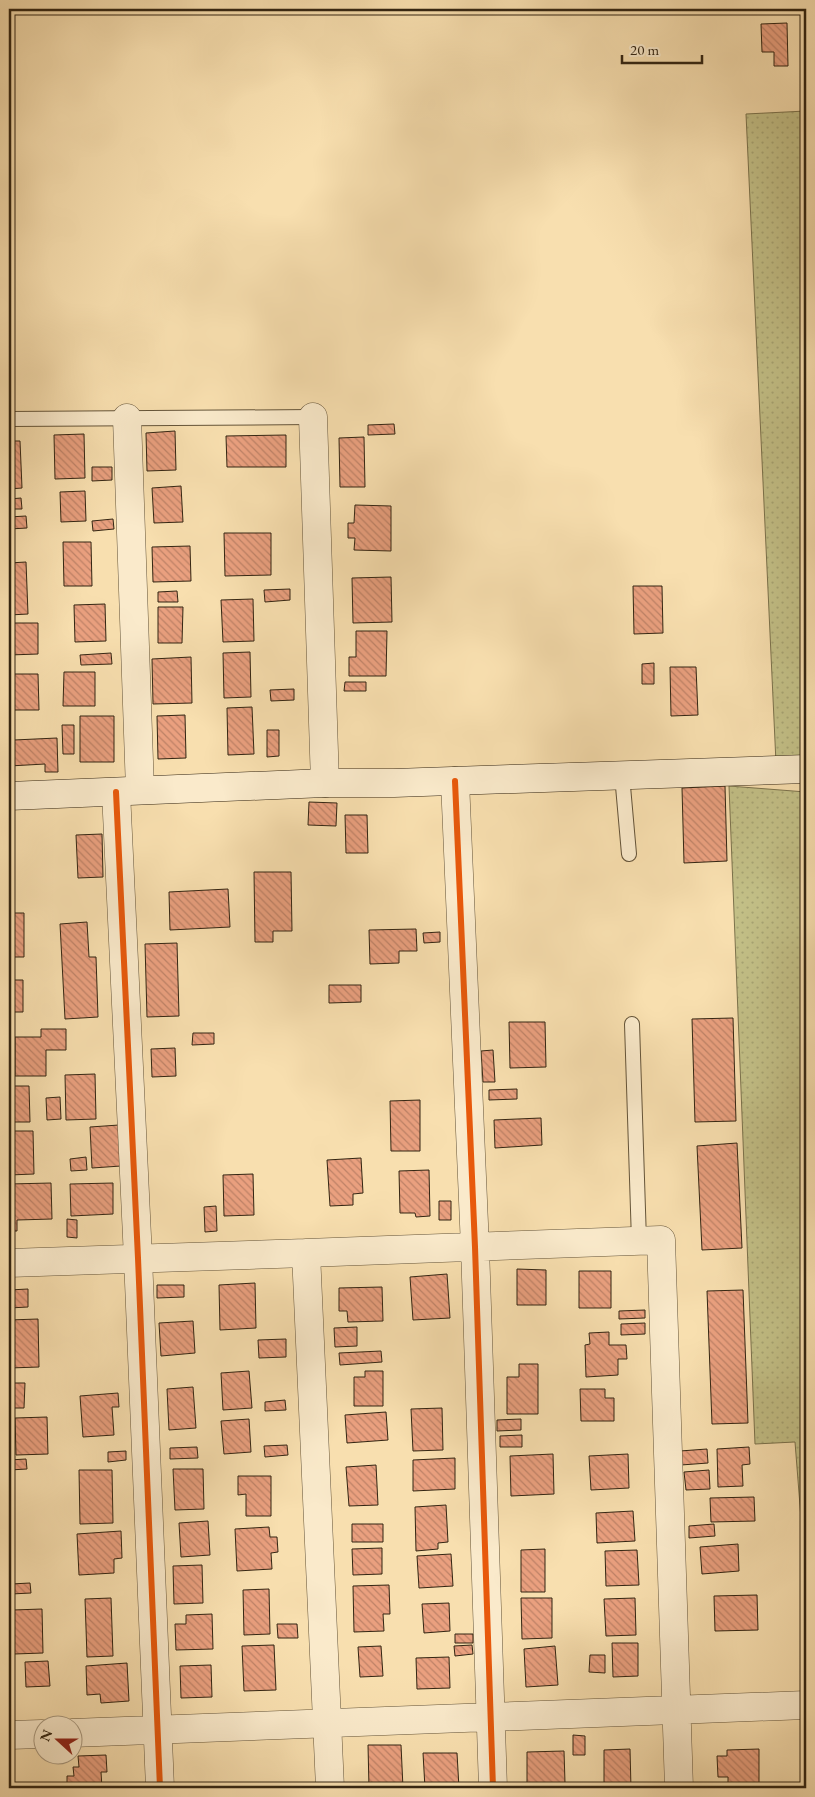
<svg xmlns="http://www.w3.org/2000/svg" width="815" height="1797" font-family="'EB Garamond',serif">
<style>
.grass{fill:url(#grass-dots);stroke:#7b724c}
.building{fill:url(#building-back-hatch);stroke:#332512}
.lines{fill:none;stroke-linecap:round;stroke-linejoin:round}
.lane-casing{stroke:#645439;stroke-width:16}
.street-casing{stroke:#645439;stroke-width:29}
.secondary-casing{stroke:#332512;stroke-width:29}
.lane{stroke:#faeacb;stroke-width:14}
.street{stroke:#faeacb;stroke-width:28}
.secondary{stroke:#faeacb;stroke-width:28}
.cycleway-casing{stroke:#faeacb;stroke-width:9}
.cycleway{stroke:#e8590c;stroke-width:6}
</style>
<defs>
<pattern id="grass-dots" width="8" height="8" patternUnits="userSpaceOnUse" patternTransform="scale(1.25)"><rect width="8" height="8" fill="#c3c087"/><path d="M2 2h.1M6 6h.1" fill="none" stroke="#a8a574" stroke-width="1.8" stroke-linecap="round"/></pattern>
<pattern id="building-back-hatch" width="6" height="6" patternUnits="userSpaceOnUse" patternTransform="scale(1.25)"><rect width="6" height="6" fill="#eaa07f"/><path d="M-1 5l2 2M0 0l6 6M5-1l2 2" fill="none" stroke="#be8267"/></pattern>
</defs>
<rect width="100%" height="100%" fill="#f8dfaf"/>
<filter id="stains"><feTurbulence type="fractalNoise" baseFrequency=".004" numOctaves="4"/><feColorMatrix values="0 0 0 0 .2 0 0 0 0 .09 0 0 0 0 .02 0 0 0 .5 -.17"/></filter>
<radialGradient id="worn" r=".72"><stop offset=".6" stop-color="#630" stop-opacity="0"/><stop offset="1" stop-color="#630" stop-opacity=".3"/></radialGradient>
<path class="grass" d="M806,111V762L776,763L746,114Z
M729,786L806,792V1582L795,1442L755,1444Z"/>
<path class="building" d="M748,9H784V13H748Z
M787,23L788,66H774V52H762L761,24Z
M394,424L395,434L368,435V425Z
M175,431L176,470L147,471L146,433Z
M84,434L85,478L55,479L54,435Z
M286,435V467H227L226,436Z
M364,437L365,487H340L339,438Z
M9,441H20L22,488L9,489Z
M92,467H112V480L92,481Z
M181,486L183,522L154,523L152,488Z
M85,491L86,521L61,522L60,492Z
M21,498L22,509H9V499Z
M355,505L391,506V551L354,550L355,538H348V523H354Z
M26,516L27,528L9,529V517Z
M113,519L114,529L93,531L92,521Z
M224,533H271V575L225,576Z
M63,542H91L92,586H64Z
M190,546L191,581L153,582L152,547Z
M26,562L28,614L9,615V563Z
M391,577L392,622L353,623L352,578Z
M633,586H662L663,633L634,634Z
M290,589V600L265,602L264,590Z
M177,591L178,602H158V592Z
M253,599L254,641L223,642L221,600Z
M105,604L106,641L75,642L74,605Z
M158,607H183L182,643H158Z
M9,623H38V654L9,655Z
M356,631H387L386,676H349V657H356Z
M250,652L251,697L224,698L223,653Z
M111,653L112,664L81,665L80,655Z
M191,657L192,703L153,704L152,659Z
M654,663V684H642V664Z
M670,667H696L698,715L671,716Z
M64,672H95V706H63Z
M9,674H38L39,710H9Z
M345,682H366V691H344Z
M294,689V700L271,701L270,690Z
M252,707L254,754L228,755L227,708Z
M185,715L186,758L158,759L157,716Z
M80,716H114V762H80Z
M62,725H74V754H63Z
M14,728V740L57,738L58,772H45V764L9,766V729Z
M267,730H279V756L267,757Z
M725,786L727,861L684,863L682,788Z
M309,802L337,803L336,826L308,825Z
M345,815H367L368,853H346Z
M102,834L103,877L78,878L76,835Z
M254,872H291L292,931H273V942H255Z
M228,889L230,927L170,930L169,892Z
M9,913H24V957H9Z
M87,922L89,957H96L98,1017L65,1019L60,924Z
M416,929L417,951H399V963L370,964L369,930Z
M440,932V942L424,943L423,933Z
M177,943L179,1016L147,1017L145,944Z
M9,980H23V1012H9Z
M329,985H361V1002L329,1003Z
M733,1018L736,1121L695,1122L692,1019Z
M509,1022H545L546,1067L510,1068Z
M41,1029H66V1050H46V1076H15V1037H41Z
M193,1033H214V1044L192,1045Z
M175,1048L176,1076L152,1077L151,1049Z
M493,1050L495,1082H483L481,1051Z
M95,1074L96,1119L66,1120L65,1075Z
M9,1086H29L30,1122H9Z
M517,1089V1099L489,1100V1090Z
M60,1097L61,1119L47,1120L46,1098Z
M420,1100V1151H391L390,1101Z
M541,1118L542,1145L495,1148L494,1120Z
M119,1125L121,1166L92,1168L90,1127Z
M9,1131H33L34,1174L9,1175Z
M737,1143L742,1248L702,1250L697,1146Z
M86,1157L87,1170L71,1171L70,1159Z
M361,1158L363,1193L353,1194V1205L330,1206L327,1160Z
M429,1170L430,1216L416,1217L415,1213H400L399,1171Z
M253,1174L254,1215L224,1216L223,1175Z
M51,1183L52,1219L17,1220V1231H9V1184Z
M113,1183V1214L71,1216L70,1184Z
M439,1201H451V1220H439Z
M216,1206L217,1231L205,1232L204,1207Z
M67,1219L77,1220V1238L67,1237Z
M517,1269L546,1270V1305H517Z
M579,1271H611V1308H579Z
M447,1274L450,1318L413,1320L410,1277Z
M255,1283L256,1328L220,1330L219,1285Z
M157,1285H184V1297L157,1298Z
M382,1287L383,1321L348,1322L347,1311H339V1288Z
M28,1289V1307L9,1308V1290Z
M743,1290L748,1423L712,1424L707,1291Z
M645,1310V1318L619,1319V1311Z
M38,1319L39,1367L9,1368V1320Z
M193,1321L195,1353L161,1356L159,1323Z
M645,1323V1334L621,1335V1324Z
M357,1327V1346L335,1347L334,1328Z
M609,1332V1345H626L627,1359H618V1375L586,1377L585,1345L590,1344L589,1333Z
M286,1339V1357L259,1358L258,1340Z
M381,1351L382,1362L340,1365L339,1353Z
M519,1364H538V1414H507V1377H519Z
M249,1371L252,1408L223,1410L221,1373Z
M365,1371H383V1406H354V1377H365Z
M9,1383H25L24,1408H9Z
M193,1387L196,1428L169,1430L167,1389Z
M580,1389H605V1398H614V1421H581Z
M118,1393L119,1407H112L114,1435L83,1437L80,1396Z
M285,1400L286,1410L265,1411V1402Z
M442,1408L443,1450L413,1451L411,1409Z
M386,1412L388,1440L347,1443L345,1415Z
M47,1417L48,1454L16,1455L15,1418Z
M249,1419L251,1452L224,1454L221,1421Z
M521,1419V1430L497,1431V1420Z
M522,1435V1447H500V1436Z
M287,1445L288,1455L265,1457L264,1446Z
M197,1447L198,1458L170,1459V1448Z
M749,1447L750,1464L742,1465L743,1486L718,1487L717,1449Z
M707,1449L708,1463L681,1465L680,1451Z
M126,1451V1460L108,1462V1452Z
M553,1454L554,1494L511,1496L510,1456Z
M628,1454L629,1488L591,1490L589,1456Z
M455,1458V1489L413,1491V1460Z
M26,1459L27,1469L9,1470V1460Z
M376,1465L378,1505L349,1506L346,1467Z
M173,1469H203L204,1509L175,1510Z
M79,1470H112L113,1523L80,1524Z
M709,1470L710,1489L686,1490L684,1472Z
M238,1476H271V1516H246V1494L238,1495Z
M754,1497L755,1521L711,1522L710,1498Z
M446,1505L448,1542L438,1543V1549L416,1551L415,1507Z
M633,1511L635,1541L597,1543L596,1513Z
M208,1521L210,1555L181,1557L179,1523Z
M352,1524H383V1542H352Z
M714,1524L715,1536L689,1538V1526Z
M269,1527L270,1537H277L278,1552L271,1553L272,1569L237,1571L235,1529Z
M121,1531L122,1558L114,1559V1573L79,1575L77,1534Z
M738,1544L739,1571L702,1574L700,1547Z
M382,1548V1574L353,1575L352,1549Z
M545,1549V1592H521V1550Z
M637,1550L639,1585L606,1586L605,1551Z
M451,1554L453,1586L419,1588L417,1556Z
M202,1565L203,1603L174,1604L173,1566Z
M30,1583L31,1593L11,1594V1584Z
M389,1585L390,1614H383L384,1631L354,1632L353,1586Z
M269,1589L270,1634L244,1635L243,1590Z
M757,1595L758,1630L715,1631L714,1596Z
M111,1598L113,1656L87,1657L85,1599Z
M521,1598H552V1638L522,1639Z
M635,1598L636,1635L606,1636L604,1599Z
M449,1603L450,1631L424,1633L422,1604Z
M42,1609L43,1653L14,1654L13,1610Z
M212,1614L213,1649L176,1650L175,1624H186V1615Z
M277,1624H297L298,1638H278Z
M455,1634H473V1643H455Z
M612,1643H638V1676L613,1677Z
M274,1645L276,1690L244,1691L242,1646Z
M472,1645L473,1654L455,1656L454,1646Z
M381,1646L383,1676L360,1677L358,1647Z
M555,1646L558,1685L526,1687L524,1649Z
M590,1655H605V1673L589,1672Z
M449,1657L450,1688L417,1689L416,1658Z
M48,1661L50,1686L26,1687L25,1662Z
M127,1663L129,1701L101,1703L100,1694L87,1695L86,1666Z
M211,1665L212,1697L181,1698L180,1666Z
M573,1735L585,1736V1755H573Z
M368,1745H401L403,1788H369Z
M630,1749L631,1788H604V1750Z
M759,1749V1784L728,1785V1777H718L717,1756H727V1750Z
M564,1751L565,1783L527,1785V1752Z
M423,1753H457L459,1788H425Z
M106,1755L107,1772H101L102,1788H67V1776H74L73,1767H79L78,1756Z"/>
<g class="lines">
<g class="lane-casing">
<path id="lane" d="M9,419L313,417
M622,775L629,854
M632,1024L639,1241"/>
</g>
<g class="street-casing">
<path id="street" d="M313,417L325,783
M127,418L140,790
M455,781L475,1247L493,1788
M116,792L138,1258L160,1788
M306,1253L661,1240L679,1788
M9,1263L306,1253L330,1788
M72,1733L806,1705
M9,1735L42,1734"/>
</g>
<g class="secondary-casing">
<path id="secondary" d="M9,796L325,783H394L806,769"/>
</g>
<use href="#lane" class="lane"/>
<use href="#street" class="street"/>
<use href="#secondary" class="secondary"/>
<g class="cycleway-casing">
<path id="cycleway" d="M455,781L475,1247L493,1788
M116,792L138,1258L160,1788"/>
</g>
<use href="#cycleway" class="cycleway"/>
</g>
<rect width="815" height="1797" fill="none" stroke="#f8dfaf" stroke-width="30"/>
<rect x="10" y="10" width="795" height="1777" fill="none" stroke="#332512" stroke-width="2.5"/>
<rect x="15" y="15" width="785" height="1767" fill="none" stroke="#332512"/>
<g transform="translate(58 1740) rotate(291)"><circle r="24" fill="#faeacb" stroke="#aa9b81"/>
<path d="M0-4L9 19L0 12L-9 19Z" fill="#8f2418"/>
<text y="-8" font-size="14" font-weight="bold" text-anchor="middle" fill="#332512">N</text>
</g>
<path d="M622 55v8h80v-8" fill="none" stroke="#332512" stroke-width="2.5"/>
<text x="630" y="55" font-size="15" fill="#332512" stroke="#faeacb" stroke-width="4" paint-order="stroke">20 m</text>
<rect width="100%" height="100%" filter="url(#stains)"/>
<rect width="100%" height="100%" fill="url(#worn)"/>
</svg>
